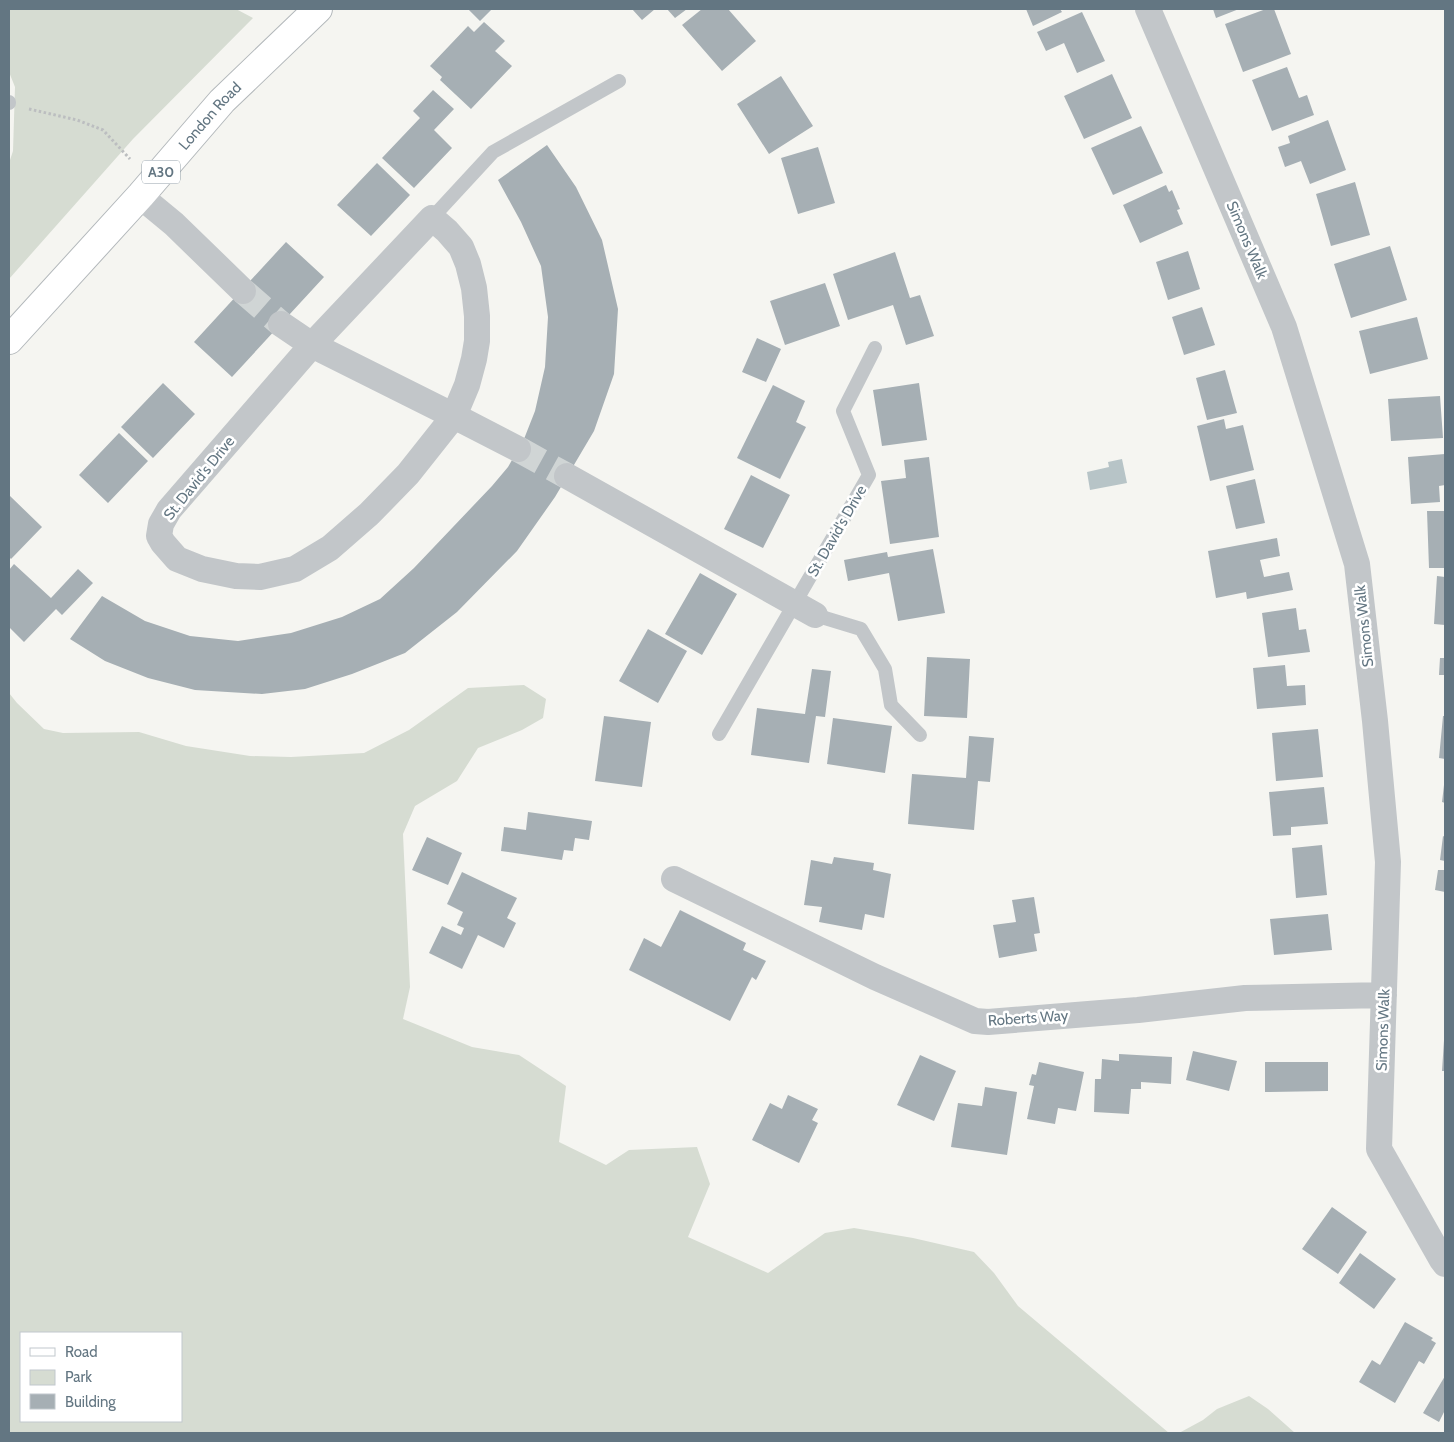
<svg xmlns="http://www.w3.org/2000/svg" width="1454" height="1442" font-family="Cabin,sans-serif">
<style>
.green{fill:#d6dcd2;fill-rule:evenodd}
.water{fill:#b7c4c7}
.building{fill:#a6afb4}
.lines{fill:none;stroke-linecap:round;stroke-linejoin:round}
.minor-tunnel{stroke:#d0d5d5;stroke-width:26;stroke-dasharray:26 13;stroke-linecap:butt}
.primary-casing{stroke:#b3b8bb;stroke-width:30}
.path{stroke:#bcbec0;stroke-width:3;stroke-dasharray:2.5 2.5;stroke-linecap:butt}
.service{stroke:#c2c6c9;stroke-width:14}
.minor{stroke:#c2c6c9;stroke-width:26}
.primary{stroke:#fff;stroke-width:28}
.labels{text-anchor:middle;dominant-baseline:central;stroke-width:5;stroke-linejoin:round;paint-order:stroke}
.shield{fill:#fff;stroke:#929fa8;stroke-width:1}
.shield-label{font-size:14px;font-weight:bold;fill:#637682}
.street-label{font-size:15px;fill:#637682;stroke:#fff}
</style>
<rect width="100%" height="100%" fill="#f5f5f1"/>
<path class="green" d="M9,9H236L253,18L133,139L9,279V163L13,151L15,87L9,72Z
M524,685L546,699L543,718L522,730L478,748L457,781L415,806L403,834L410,987L403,1019L472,1047L519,1055L566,1086L559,1142L606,1165L629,1150L697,1147L710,1184L688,1237L768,1273L825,1233L854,1228L913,1238L974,1252L994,1273L1018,1306L1169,1433H9V693L17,703L44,729L63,733L139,732L186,746L250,756L291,757L364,753L409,730L468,688ZM21,1333H181V1421H21Z
M1249,1396L1268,1409L1295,1433H1179L1203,1420L1217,1409Z"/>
<path class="water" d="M1122,459L1127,483L1090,490L1087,472L1109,467L1108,462Z"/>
<path class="building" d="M468,9H492L480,21Z
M632,9H655L642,20Z
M667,9H687L675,18Z
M702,9H728L756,41L722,71L682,25Z
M1026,9H1060L1062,12L1033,26Z
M1213,9H1239L1216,18Z
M1266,9H1274L1291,54L1243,72L1225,24Z
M1082,12L1105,61L1077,73L1064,43L1046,51L1037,32Z
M484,22L505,41L495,51L512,66L471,109L440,80L442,77L430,66L468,26L474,32Z
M1287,67L1299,98L1307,95L1314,115L1272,131L1252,80Z
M1112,74L1132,118L1084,139L1064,96Z
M781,76L813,126L769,154L737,104Z
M433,90L454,109L434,130L452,148L414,188L382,158L420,118L413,111Z
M1328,120L1346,170L1310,184L1301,161L1285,167L1278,147L1290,143L1288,136Z
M1141,126L1163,173L1113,195L1091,148Z
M547,145L576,187L602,240L618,309L614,374L594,431L555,497L517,551L457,612L405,653L352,674L305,689L262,694L195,690L148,678L105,661L70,639L102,596L145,621L190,636L238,641L291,633L342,617L380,599L414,568L492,486L508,467L524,439L535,411L545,367L548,317L541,266L521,222L498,180Z
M818,147L835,203L798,214L781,158Z
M377,163L410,195L371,236L337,205Z
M1355,182L1370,235L1331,246L1316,194Z
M1166,185L1169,192L1172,190L1180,209L1177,210L1183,224L1140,243L1123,205Z
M286,242L324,277L232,377L194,342Z
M1390,246L1407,300L1351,318L1334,264Z
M1188,251L1200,289L1168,300L1156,262Z
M895,252L910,298L920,295L934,336L906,345L893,305L848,320L833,274Z
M825,283L840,326L785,345L770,301Z
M1202,307L1215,345L1184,355L1172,317Z
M1417,317L1428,359L1370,374L1359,331Z
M757,338L781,349L766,382L742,372Z
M1225,370L1237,413L1207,420L1196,378Z
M163,383L195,414L153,458L121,427Z
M919,383L927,440L882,446L873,390Z
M773,385L805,401L796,422L806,427L780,479L737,458Z
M1440,396L1443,438L1391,441L1388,399Z
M1224,419L1226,429L1243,425L1254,470L1210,481L1197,426Z
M119,433L148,461L108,503L79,475Z
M1445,454V485L1439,486L1440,502L1411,504L1408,457Z
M929,457L939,537L890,544L881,481L906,478L904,460Z
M751,475L790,495L763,548L724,529Z
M1255,479L1265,523L1236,529L1226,486Z
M9,495L42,527L11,559L9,557Z
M1427,511H1445V568H1429Z
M1277,538L1280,556L1260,560L1264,577L1289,572L1293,590L1247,599L1246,592L1216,598L1208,551Z
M933,549L945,613L898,621L889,573L848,581L844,560L887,552L888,557Z
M14,564L51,598L78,569L93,583L62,615L56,609L24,642L9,627V570Z
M700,573L737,594L702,655L665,634Z
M1437,576L1445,577V625L1434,624Z
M1296,608L1299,630L1306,629L1310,652L1268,657L1262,613Z
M648,629L687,651L658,703L619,681Z
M927,657L970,659L967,718L924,716Z
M1440,658H1445V675H1439Z
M1285,665L1287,686L1305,685L1306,705L1257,709L1253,668Z
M812,669L831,671L825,717L816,716L809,763L751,755L757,708L805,714Z
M604,716L651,722L642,787L595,781Z
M1443,716H1445V759L1439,758Z
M833,718L892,726L885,773L827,764Z
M1318,729L1323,777L1276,781L1272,733Z
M969,736L994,738L990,782L978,781L974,830L908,824L912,774L966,778Z
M1444,785H1445V803L1442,802Z
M1324,787L1328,824L1291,827V835L1273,836L1269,792Z
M528,812L592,821L589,840L575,838L573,851L564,850L562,860L501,851L504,827L526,830Z
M1443,836L1445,837V861L1440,860Z
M427,837L462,853L448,885L412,870Z
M1322,845L1327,895L1296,898L1292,848Z
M834,857L874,863L873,870L891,874L884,918L865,914L862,930L819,922L822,907L804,905L811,860L832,864Z
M1438,870H1445V892L1435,890Z
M462,872L517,898L507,918L516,923L504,948L478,935L462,969L429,953L442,926L461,935L464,928L457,925L463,912L447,904Z
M1034,897L1040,933L1034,934L1037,951L999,958L993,925L1016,922L1012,900Z
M680,910L746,943L743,950L766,961L756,980L752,977L730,1021L629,970L644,938L661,947Z
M1328,914L1332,950L1274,955L1270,919Z
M1444,1040H1445V1071H1442Z
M1193,1051L1237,1061L1229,1091L1186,1080Z
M1119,1054L1172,1057L1171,1084L1141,1082V1089H1131L1129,1114L1094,1112L1095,1079H1101L1102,1059L1119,1061Z
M920,1055L956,1071L934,1121L897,1105Z
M1039,1062L1084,1072L1076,1111L1058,1108L1055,1124L1027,1119L1034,1086L1029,1085L1032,1074L1036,1075Z
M1265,1062H1328V1091L1265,1092Z
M985,1087L1017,1092L1007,1155L951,1147L958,1103L982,1106Z
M788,1095L818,1109L812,1120L818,1123L799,1163L752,1140L770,1103L782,1109Z
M1332,1207L1367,1232L1338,1274L1302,1249Z
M1360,1253L1396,1279L1374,1309L1339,1283Z
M1405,1322L1433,1338L1431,1340L1436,1343L1424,1364L1419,1361L1395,1403L1359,1382L1372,1360L1380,1365Z
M1445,1376V1410L1439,1422L1423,1413Z"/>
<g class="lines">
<path class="minor-tunnel" d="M243,291L281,324
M518,449L567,476"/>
<g class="primary-casing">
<g id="primary">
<path id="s1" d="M9,340L141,195L222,101L318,9"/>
</g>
</g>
<path class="path" d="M29,109L77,120L103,130L130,159"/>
<path class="service" d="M9,102V103
M432,218L493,152L619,81
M815,615L861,629L885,669L891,705L920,735
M719,734L869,475L843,411L875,348"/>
<path class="minor" d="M1148,9L1284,327L1357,564L1375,721L1388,862L1379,1149L1442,1260L1445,1264
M141,195L151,205L174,224L243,291
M432,218L447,231L461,247L468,264L474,288L477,316V341L474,359L467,385L454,416L408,474L369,514L330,548L295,569L260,577L236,576L202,569L177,559L163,543L159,536L161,524L169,510L312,345Z
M281,324L312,345L454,416L518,449
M567,476L815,615
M674,879L875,977L975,1021L988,1022L1138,1010L1245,998L1384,995"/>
<use href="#primary" class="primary"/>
</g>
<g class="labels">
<rect class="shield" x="142" y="160.5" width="38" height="23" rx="4"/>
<g class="shield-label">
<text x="161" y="172">A30</text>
</g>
<g class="street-label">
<text stroke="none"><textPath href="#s1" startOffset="301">London Road</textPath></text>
<text transform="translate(1247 240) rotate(67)">Simons Walk</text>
<text transform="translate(199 478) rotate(-51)">St. David's Drive</text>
<text transform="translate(837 531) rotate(-60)">St. David's Drive</text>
<text transform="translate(1364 626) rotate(-96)">Simons Walk</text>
<text transform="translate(1028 1018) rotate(-4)">Roberts Way</text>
<text transform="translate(1383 1030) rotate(-88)">Simons Walk</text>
</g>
</g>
<rect width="1454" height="1442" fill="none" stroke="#637682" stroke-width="20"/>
<rect x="20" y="1332" width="162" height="90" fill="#ffffff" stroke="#c1c8cd"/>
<rect x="30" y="1348" width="25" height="8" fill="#ffffff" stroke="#c1c8cd"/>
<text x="65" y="1357" font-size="15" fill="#637682">Road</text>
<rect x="30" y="1370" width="25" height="15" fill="#d6dcd2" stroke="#c1c8cd"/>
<text x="65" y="1382" font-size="15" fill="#637682">Park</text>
<rect x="30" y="1394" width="25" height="15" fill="#a6afb4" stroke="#c1c8cd"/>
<text x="65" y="1407" font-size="15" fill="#637682">Building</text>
</svg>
